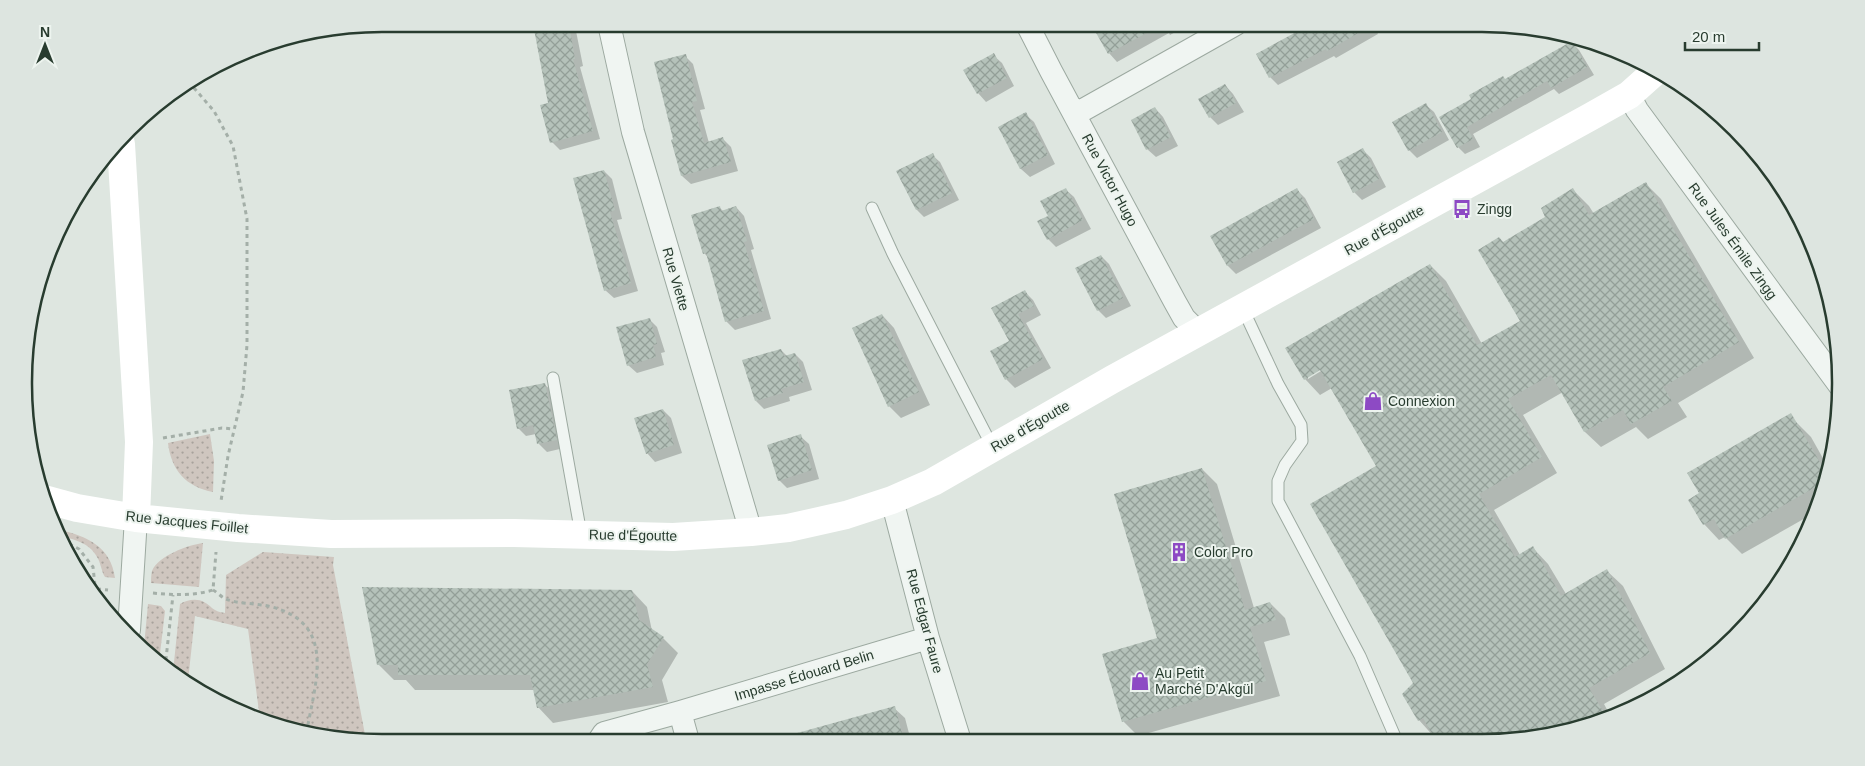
<svg xmlns="http://www.w3.org/2000/svg" width="1865" height="766" font-family="Helvetica,sans-serif">
<style>
.grass{fill:url(#grass-dots)}
.shadow{fill:#0003;fill-rule:evenodd}
.building{fill:url(#building-cross-hatch)}
.lines{fill:none;stroke-linecap:round;stroke-linejoin:round}
.lane-casing{stroke:#9ca9a0;stroke-width:13}
.street-casing{stroke:#9ca9a0;stroke-width:24}
.path{stroke:#a4afa8;stroke-width:3;stroke-dasharray:4 4;stroke-linecap:butt}
.lane{stroke:#f0f5f2;stroke-width:11}
.street{stroke:#f0f5f2;stroke-width:22}
.secondary{stroke:#fff;stroke-width:28}
.labels{text-anchor:middle;dominant-baseline:central;stroke-width:4;stroke-linejoin:round;paint-order:stroke}
.street-label{font-size:14px;fill:#283c2f;stroke:#edf4ef}
.poi-label{font-size:14px;fill:#283c2f;stroke:#edf4ef;text-anchor:start}
.rim{fill:none;stroke:#283c2f;stroke-width:2.5}
</style>
<defs>
<pattern id="grass-dots" width="8" height="8" patternUnits="userSpaceOnUse" patternTransform="scale(1.25)"><rect width="8" height="8" fill="#cfc6bf"/><path d="M2 2h.1M6 6h.1" fill="none" stroke="#a8a29c" stroke-width="1.8" stroke-linecap="round"/></pattern>
<pattern id="building-cross-hatch" width="8" height="8" patternUnits="userSpaceOnUse" patternTransform="scale(1.25)"><rect width="8" height="8" fill="#b5c2ba"/><path d="M0 0l8 8M0 8l8-8" fill="none" stroke="#939f98"/></pattern>
</defs>
<rect width="100%" height="100%" fill="#dee6e0"/>
<path class="grass" d="M210,434L214,461L213,492C186,487 171,470 168,443Z
M60,530C87,536 111,547 115,578L105,577C101,571 101,563 97,557C89,542 74,540 59,535Z
M203,543L199,587L151,583C151,580 151,575 152,571C158,556 188,545 203,543Z
M263,552L334,557L333,565L366,740L268,723L260,719L248,629L195,616L188,681L173,672L180,604C186,600 197,598 204,602C213,607 212,611 225,613L226,575Z
M148,604L161,606L165,611L159,662L144,646Z"/>
<path class="shadow" d="M534,24H572L575,26L583,66L580,67L600,139L560,150L552,142L549,103Z
M644,24H682V27L652,32Z
M1092,24H1190L1170,35L1169,33L1117,62L1109,53Z
M1312,24H1391L1377,32L1378,34L1336,58L1334,56L1278,85L1270,77L1258,54Z
M1572,43L1579,50L1594,75L1559,94L1554,89L1473,134L1480,147L1465,154L1458,147L1472,99Z
M993,55L1002,63L1014,86L986,102L978,93Z
M685,56L693,64L705,109L700,110L709,143L723,139L731,147L738,171L691,184L682,176Z
M1225,85L1233,94L1244,112L1218,125L1210,117Z
M1426,105L1434,112L1449,140L1417,158L1409,150Z
M1155,108L1163,117L1178,146L1156,157L1147,149Z
M1717,112L1749,146L1745,149L1713,115Z
M1025,114L1034,122L1055,164L1030,177L1021,169L1000,128Z
M1363,150L1371,158L1386,187L1362,200L1354,192Z
M932,155L940,162L959,200L924,217L917,210L898,172Z
M604,171L612,179L622,219L617,220L638,291L614,298L605,290Z
M1645,183L1661,199L1754,358L1678,403L1687,417L1648,439L1636,427L1601,447L1585,432L1563,392L1523,415L1557,473L1494,510L1520,555L1533,548L1548,564L1566,594L1607,571L1623,586L1665,669L1604,704L1611,717L1529,739H1436L1419,720L1404,694L1415,683L1312,505L1378,467L1332,388L1320,395L1305,379L1287,349L1430,265L1446,281L1482,344L1521,321L1479,250L1499,238L1504,243L1547,218L1542,209L1573,190L1589,206L1594,214ZM1325,366L1326,368L1308,379V376Z
M1065,189L1074,197L1091,229L1056,247L1048,239L1050,216Z
M1296,189L1305,198L1321,228L1236,274L1228,266L1212,237Z
M736,207L744,216L754,249L751,250L771,319L735,330L726,321L708,257L704,253L720,208L723,211Z
M1101,256L1109,264L1131,306L1106,318L1098,310Z
M1024,291L1033,300L1041,315L1026,323L1051,368L1015,388L1006,379L991,352L1010,341L993,309Z
M882,315L894,328L930,405L901,418L889,406Z
M649,319L657,327L665,352L661,353L664,365L637,373L628,365Z
M781,350L787,356L795,354L803,362L812,390L789,397L790,401L764,409L756,401Z
M544,384L553,392L564,448L547,452L539,444L536,434L526,436L518,428Z
M663,410L671,418L682,453L655,462L647,453Z
M1795,421L1811,437L1829,469L1822,498L1816,512L1742,554L1725,537L1719,540L1704,524Z
M800,436L809,444L819,479L787,488L779,480Z
M1202,469L1217,484L1254,608L1270,603L1285,618L1290,635L1264,642L1280,696L1138,736L1123,721L1158,638Z
M632,591L647,607L652,631L663,638L678,653L662,680L668,702L553,723L538,707L534,690H415L406,680H394L378,664Z
M894,708L905,718L911,741H810L807,732Z
M1052,733L1059,740H1028Z"/>
<path class="building" d="M533,24H569L575,59H573L593,131L550,143L540,105L548,103Z
M1091,24H1163L1108,54Z
M1311,24H1374L1327,51L1326,49L1269,78L1256,54Z
M1572,41L1587,67L1551,88L1547,81L1467,127L1473,139L1457,148L1439,117L1471,99L1469,95L1503,76L1505,79Z
M994,53L1007,78L977,94L963,70Z
M686,54L697,101L692,102L704,143L723,137L731,162L681,176L671,140L673,139L654,62Z
M1225,84L1236,103L1209,118L1198,99Z
M1426,103L1442,132L1408,151L1392,122Z
M1155,107L1171,137L1146,150L1131,120Z
M1026,112L1048,155L1020,169L998,127Z
M1363,148L1379,179L1353,193L1337,162Z
M933,153L952,193L916,210L896,171Z
M604,170L615,210L610,212L631,283L604,291L573,178Z
M1646,182L1739,342L1663,387L1672,401L1631,424L1623,410L1584,432L1551,375L1508,399L1542,457L1479,494L1515,557L1533,546L1561,596L1607,569L1650,653L1589,688L1607,718L1529,739H1435L1423,718L1418,721L1402,694L1413,683L1310,504L1376,466L1320,370L1304,380L1285,348L1430,264L1477,345L1520,321L1478,250L1499,237L1503,242L1545,217L1541,208L1573,188L1589,215Z
M1066,188L1083,220L1047,240L1037,221L1048,216L1040,201Z
M1297,188L1314,219L1227,266L1210,236Z
M720,206L721,211L736,206L747,241L744,242L764,311L725,322L706,253L703,254L691,215Z
M1101,255L1123,298L1097,311L1075,268Z
M1025,290L1034,306L1018,314L1043,359L1005,380L990,351L1009,341L991,308Z
M882,314L919,392L888,407L852,328Z
M650,318L657,344L653,345L656,357L627,366L616,327Z
M781,349L784,356L795,353L804,382L781,389L783,393L755,401L742,360Z
M545,383L557,440L537,444L533,425L517,429L509,390Z
M663,409L674,445L646,454L634,418Z
M1791,413L1828,476L1826,481L1725,539L1714,519L1703,525L1688,500L1699,493L1687,473Z
M801,434L812,470L778,481L767,445Z
M1202,468L1245,610L1270,602L1276,620L1250,627L1266,681L1122,722L1102,654L1157,638L1114,494Z
M362,587L632,590L639,620L664,637L647,664L653,687L537,708L530,675H398V665H377Z
M895,706L904,741H791L790,735Z"/>
<g class="lines">
<g class="lane-casing">
<path id="lane" d="M872,208L893,254L993,448
M1243,309L1278,384L1301,425L1302,441L1285,465L1278,481V501L1360,656L1396,739
M553,378L581,534"/>
</g>
<g class="street-casing">
<path id="street" d="M609,24L633,132L751,532
M1027,24L1051,71L1175,302L1184,318L1199,333
M1629,95L1637,110L1840,386
M1073,111L1083,110L1236,24
M892,500L928,638L960,741
M129,630L136,518
M680,712L688,741
M598,742L604,733L680,712L928,638"/>
</g>
<path class="path" d="M192,80L194,88L214,111L233,146L247,219V345L243,392L228,456L221,501
M163,438L222,428L234,429
M62,540L79,549L93,567L96,595
M97,589L108,590
M213,590C217,592 221,597 226,599C238,604 254,603 268,606C337,622 316,679 307,730
M153,593C173,595 193,596 213,590L216,552
M165,668L173,595"/>
<use href="#lane" class="lane"/>
<use href="#street" class="street"/>
<path class="secondary" d="M121,144L139,442L136,518
M44,499L77,508L136,518L238,528L331,534L514,533L673,537L751,532L788,528L846,515L892,500L933,482L1113,379L1590,117L1629,95L1657,70"/>
</g>
<defs>
<g id="bus-bare" transform="scale(1.5)"><path d="M-5-6H5V4H4V6H2V4H-2V6H-4V4H-5ZM-3.5-4V0h7V-4ZM-3.5 1.2v1.5H-2V1.2ZM2 1.2v1.5H3.5V1.2Z" fill="#8d4ac4" stroke="#edf4ef" stroke-width="2.5" paint-order="stroke"/></g>
<g id="shop-bare" transform="scale(1.5)"><path d="M-5-2.5h2.3a2.7 3.5 0 0 1 5.4 0H5L5.5 6h-11ZM-1.5-2.5h3a1.5 2.3 0 0 0-3 0Z" fill="#8d4ac4" stroke="#edf4ef" stroke-width="2.5" paint-order="stroke"/></g>
<g id="building-bare" transform="scale(1.5)"><path d="M-4-6H4V6H1V3H-1V6H-4ZM-2.5-4.3h1.7v1.8h-1.7ZM.8-4.3h1.7v1.8H.8ZM-2.5-1h1.7V.8h-1.7ZM.8-1h1.7V.8H.8Z" fill="#8d4ac4" stroke="#edf4ef" stroke-width="2.5" paint-order="stroke"/></g>
</defs>
<g fill-rule="evenodd">
<use href="#bus-bare" x="1462" y="209"/>
<use href="#shop-bare" x="1373" y="401"/>
<use href="#building-bare" x="1179" y="552"/>
<use href="#shop-bare" x="1140" y="681"/>
</g>
<g class="labels">
<g class="street-label">
<text transform="translate(1110 180) rotate(62)">Rue Victor Hugo</text>
<text transform="translate(1384 230) rotate(-29)">Rue d'Égoutte</text>
<text transform="translate(1733 241) rotate(54)">Rue Jules Émile Zingg</text>
<text transform="translate(676 279) rotate(74)">Rue Viette</text>
<text transform="translate(1030 426) rotate(-30)">Rue d'Égoutte</text>
<text transform="translate(187 522) rotate(6)">Rue Jacques Foillet</text>
<text transform="translate(633 535) rotate(1)">Rue d'Égoutte</text>
<text transform="translate(925 621) rotate(75)">Rue Edgar Faure</text>
<text transform="translate(804 675) rotate(-17)">Impasse Édouard Belin</text>
</g>
<g class="poi-label">
<text x="1477" y="209">Zingg</text>
<text x="1388" y="401">Connexion</text>
<text x="1194" y="552">Color Pro</text>
<text x="1155" y="673">Au Petit<tspan x="1155" dy="16">Marché D'Akgül</tspan></text>
</g>
</g>
<path d="M0 0H1865V766H0ZM382 32H1482A350 350 0 0 1 1832 382V384A350 350 0 0 1 1482 734H382A350 350 0 0 1 32 384V382A350 350 0 0 1 382 32Z" fill="#dde5e0" fill-rule="evenodd"/>
<path class="rim" d="M382 32H1482A350 350 0 0 1 1832 382V384A350 350 0 0 1 1482 734H382A350 350 0 0 1 32 384V382A350 350 0 0 1 382 32Z"/>
<g transform="translate(45 45)" stroke="#edf4ef" stroke-width="4" paint-order="stroke">
<path d="M0-4L9 19L0 12L-9 19Z" fill="#283c2f"/>
<text y="-8" font-size="14" font-weight="bold" text-anchor="middle" fill="#283c2f">N</text>
</g>
<path d="M1685 42v8h74v-8" fill="none" stroke="#283c2f" stroke-width="2.5"/>
<text x="1692" y="42" font-size="15" fill="#283c2f" stroke="#edf4ef" stroke-width="4" paint-order="stroke">20 m</text>
</svg>
